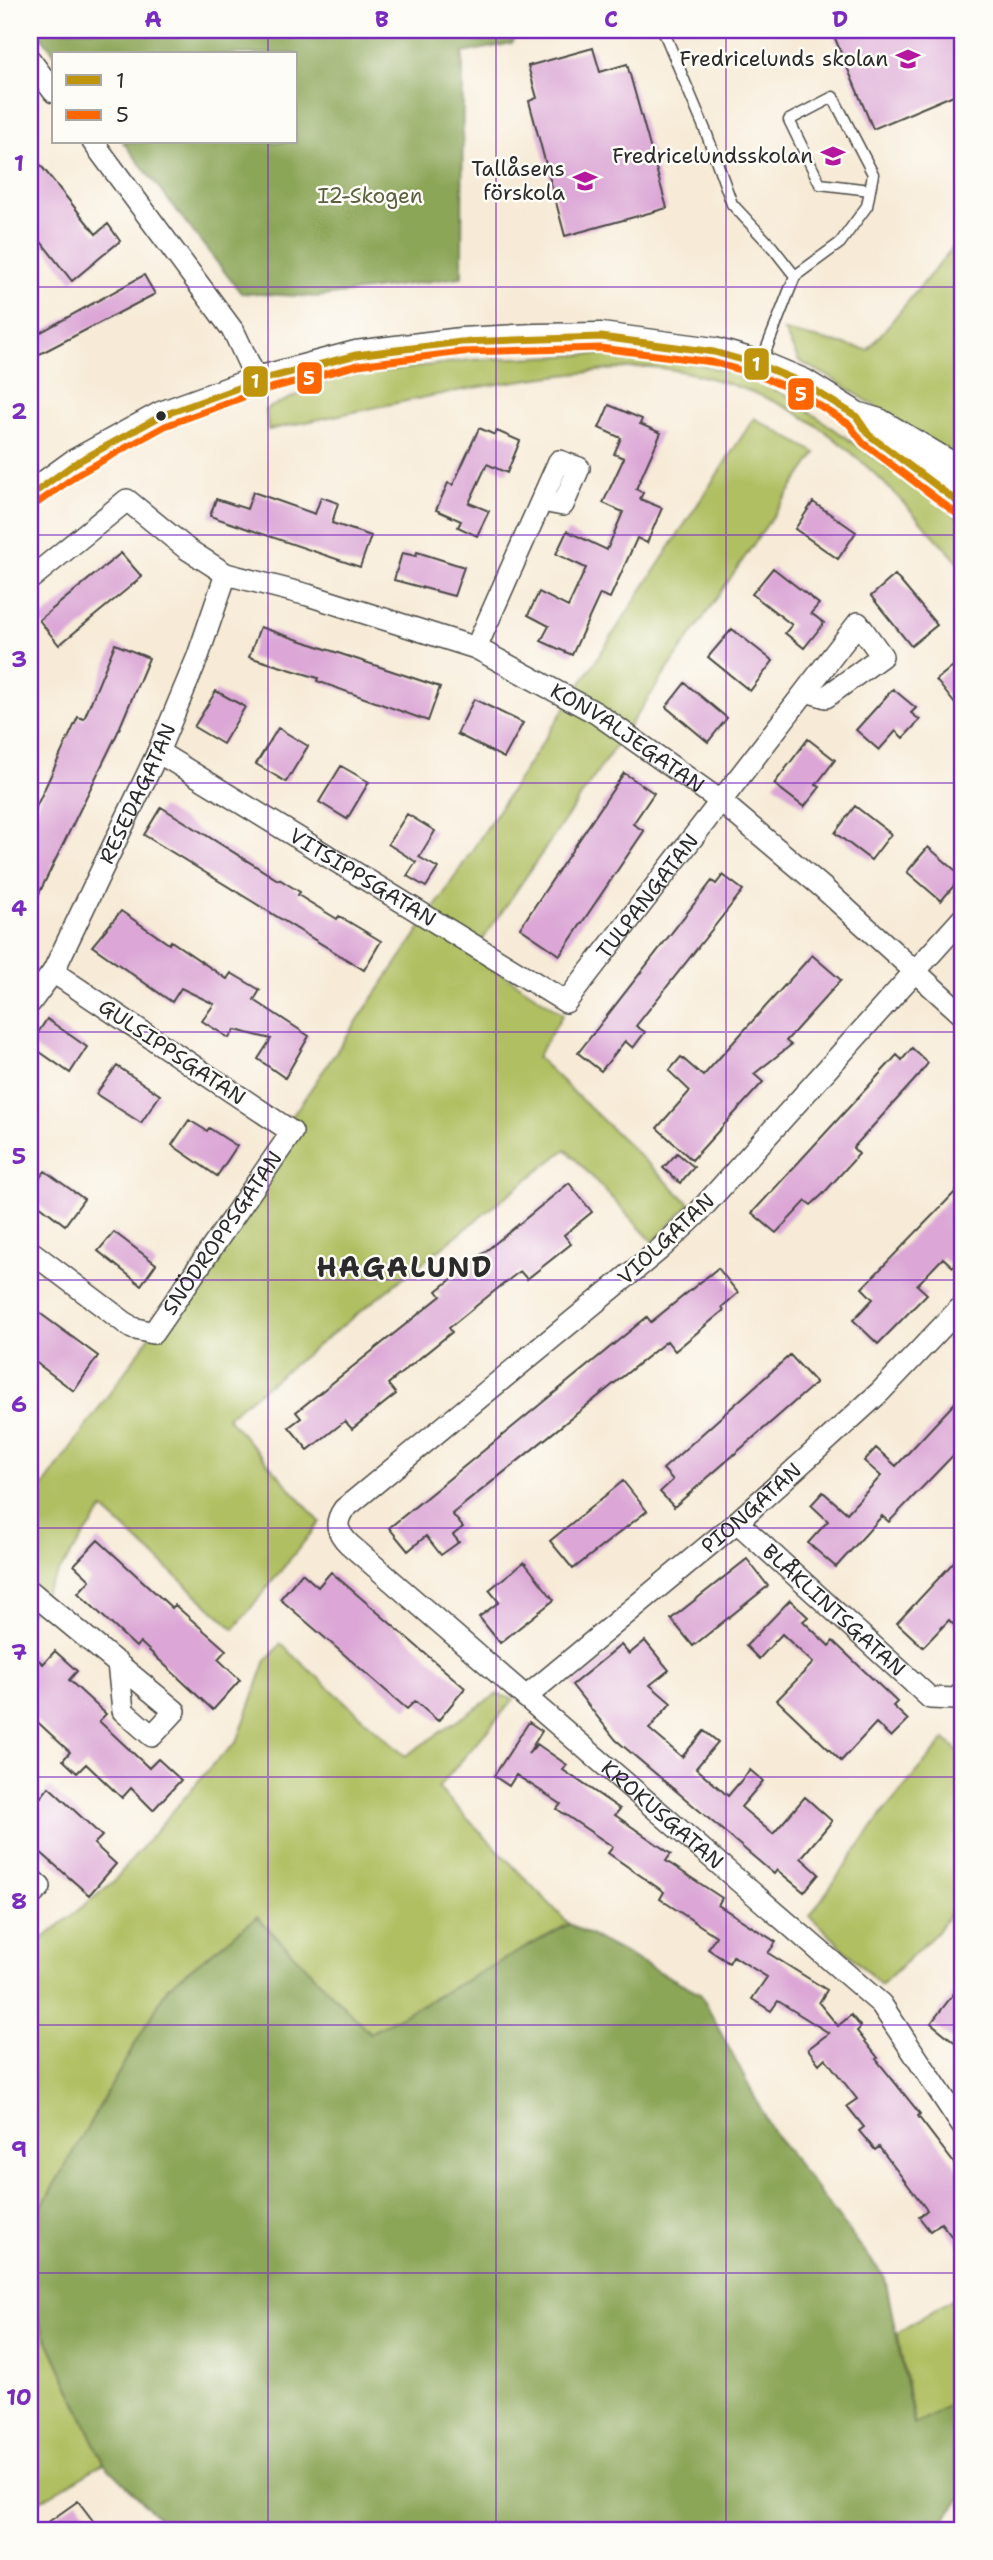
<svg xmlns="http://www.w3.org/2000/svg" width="993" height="2560" font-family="'Shantell Sans',sans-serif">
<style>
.green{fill:#b0bf62;stroke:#6e7546;stroke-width:2}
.forest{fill:#8ca658;stroke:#5c6842;stroke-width:2}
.building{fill:#dca7d6}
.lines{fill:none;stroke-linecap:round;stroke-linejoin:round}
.service-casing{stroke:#4a4845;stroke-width:13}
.minor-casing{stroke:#4a4845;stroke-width:24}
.tertiary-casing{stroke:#4a4845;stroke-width:31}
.service{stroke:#fff;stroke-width:10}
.minor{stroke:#fff;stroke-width:21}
.tertiary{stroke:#fff;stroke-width:28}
.bus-1-casing{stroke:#fdfcf7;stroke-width:12}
.bus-2-casing{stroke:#fdfcf7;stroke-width:12}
.bus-1{stroke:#be950d;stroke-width:7}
.bus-2{stroke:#f60;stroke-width:7}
.grid{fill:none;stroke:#7b2cbf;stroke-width:2;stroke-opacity:0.55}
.bus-dot{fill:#2b2b2b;stroke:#fdfcf7;stroke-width:2.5}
.labels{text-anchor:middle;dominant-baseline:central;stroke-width:5;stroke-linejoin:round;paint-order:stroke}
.poi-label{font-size:21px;fill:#2b2b2b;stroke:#fdfcf7;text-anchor:end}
.park-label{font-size:21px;fill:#5a5f3e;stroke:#fdfcf7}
.street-label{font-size:21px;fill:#2b2b2b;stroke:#fdfcf7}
.district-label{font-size:28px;font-weight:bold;letter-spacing:2px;fill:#2b2b2b;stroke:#fdfcf7}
.line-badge{stroke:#fdfcf7;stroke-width:2.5}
.badge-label{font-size:19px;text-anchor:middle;font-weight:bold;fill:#fff}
.neatline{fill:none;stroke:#7b2cbf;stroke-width:2.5}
.grid-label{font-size:23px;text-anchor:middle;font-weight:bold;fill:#7b2cbf}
</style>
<rect width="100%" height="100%" fill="#fdfcf7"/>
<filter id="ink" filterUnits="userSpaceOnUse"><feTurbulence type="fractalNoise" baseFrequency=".0143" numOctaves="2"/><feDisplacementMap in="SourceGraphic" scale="14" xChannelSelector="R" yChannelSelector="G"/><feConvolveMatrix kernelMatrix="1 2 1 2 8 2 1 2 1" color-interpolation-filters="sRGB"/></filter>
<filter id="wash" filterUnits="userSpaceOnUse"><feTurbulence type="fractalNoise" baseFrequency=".00686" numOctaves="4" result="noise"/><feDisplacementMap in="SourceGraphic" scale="28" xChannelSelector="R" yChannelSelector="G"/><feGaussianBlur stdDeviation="1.57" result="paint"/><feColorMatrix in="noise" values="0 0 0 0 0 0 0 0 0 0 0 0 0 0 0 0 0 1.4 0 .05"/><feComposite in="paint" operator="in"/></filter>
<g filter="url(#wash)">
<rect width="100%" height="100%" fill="#f7ebd7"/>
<path class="green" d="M963,235V463L830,377L799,361L784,331L868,350Z
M603,354L672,358L751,377L789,397L963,521V567C915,516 869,460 810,421C769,394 699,371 650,367C628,366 603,371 581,373C476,383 372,409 268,430L266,409L338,377L471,360Z
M754,418L816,453L473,954L563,1014L537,1057L690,1204L653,1242L566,1149L227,1417L320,1522L234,1629L103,1509L30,1613V1505L144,1345L291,1118L439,901Z
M281,1644L405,1756L497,1694L514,1699L438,1788L569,1924L370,2033L257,1917L168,1987L30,2227V1949L113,1882L212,1765L237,1742L266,1660Z
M945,1739L963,1756V1897L936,1933L881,1985L810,1916L881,1815Z
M963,2292V2397L915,2425L897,2333Z
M30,2301L104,2463L30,2507Z"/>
<path class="forest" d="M36,30H518L512,43L463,53L462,277L317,297L241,293L123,142H296V54H55Z
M257,1917L370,2033L569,1924L700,1993L773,2132L885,2278L914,2425L963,2397V2496L935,2530H171L104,2463L30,2301V2227L168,1987Z"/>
<g id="blocks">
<path class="building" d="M848,30H963V91L873,129L834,36Z
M593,48L600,72L627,64L667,208L565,236L529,101L537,98L528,66Z
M30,152L96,234L108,224L120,241L72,281L38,238L30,245Z
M144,275L155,294L30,359V338Z
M609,405L642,419L640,424L661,433L636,489L643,493L640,499L662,508L647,543L637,538L610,598L600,594L572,655L541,641L549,626L528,615L539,592L568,607L586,568L556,554L567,531L607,550L623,512L603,503L624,458L614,454L621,438L599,428Z
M479,428L495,435L497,431L520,441L507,473L487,464L469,503L489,511L477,536L458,527L461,521L436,510L448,483L453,485Z
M253,492L315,514L321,497L338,503L332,523L371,536L360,567L210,516L216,499L247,509Z
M813,502L856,532L838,559L795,529Z
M417,552L464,567L454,596L394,580L402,553L416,556Z
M121,553L142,577L59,645L39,620Z
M773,568L819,604L811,613L824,623L804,648L785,633L792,625L752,594Z
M895,575L937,625L911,646L871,596Z
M260,627L440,687L428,721L317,681L318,678L249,657Z
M732,629L773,661L750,691L708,657Z
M115,644L149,658L117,734L30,912V820L78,717L84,719Z
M963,658V714L936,680Z
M685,683L727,718L708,742L666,707Z
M893,689L916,708L911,713L920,720L903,738L896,731L879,750L856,730Z
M216,691L245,707L223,744L194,727Z
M474,699L523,723L504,758L457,734Z
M278,728L308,746L286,782L256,764Z
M808,739L835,760L816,785L820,787L804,807L774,784Z
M341,766L369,782L347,819L319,802Z
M624,773L654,793L633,824L644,831L560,955L520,928Z
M855,806L891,834L871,860L835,833Z
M161,807L278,880L279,879L300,892L298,895L337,919L339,916L381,941L364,970L144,835Z
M407,814L435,831L419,857L438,868L426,887L407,876L416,862L388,844Z
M928,847L962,876L941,901L907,872Z
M723,875L743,890L636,1026L645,1032L633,1048L625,1041L601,1071L578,1053L712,881L716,884Z
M121,911L169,944L171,941L227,979L231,973L260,990L254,1000L309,1036L285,1078L258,1059L271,1039L235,1030L229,1038L202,1021L214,1004L181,988L172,1002L92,946Z
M812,955L841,980L786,1041L791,1045L754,1074L763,1082L692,1160L657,1128L690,1091L669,1071L681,1057L703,1076Z
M47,1019L87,1047L70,1073L30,1045Z
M912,1048L928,1063L919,1075L853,1148L859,1154L823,1194L811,1205L806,1201L776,1233L752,1213L897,1055L902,1060Z
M117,1066L160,1095L141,1123L96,1094Z
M189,1120L207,1131L209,1128L237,1146L217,1176L172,1145Z
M677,1153L694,1167L680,1183L663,1168Z
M45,1171L84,1199L65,1225L30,1198V1173L38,1180Z
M569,1183L592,1212L564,1235L571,1244L527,1279L520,1271L492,1293L449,1328L452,1332L388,1384L396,1394L352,1429L345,1421L308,1450L289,1427L301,1418L296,1412L441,1296L437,1291Z
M963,1184V1256L953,1267L943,1258L917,1285L927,1294L878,1344L853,1320L873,1299L862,1288Z
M114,1232L156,1264L141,1285L98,1251Z
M718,1268L738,1293L722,1307L724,1310L675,1351L667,1341L452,1514L463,1527L453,1535L459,1542L441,1555L426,1536L408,1551L389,1528L647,1317L651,1322Z
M30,1306L98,1356L74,1391L30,1358Z
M790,1355L816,1383L674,1507L660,1492L673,1480L663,1469Z
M963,1394V1445L889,1522L882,1516L836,1567L808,1543L828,1521L811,1505L823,1492L847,1513L881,1476L864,1461L876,1448L896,1466Z
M623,1481L647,1511L573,1569L550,1541Z
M98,1540L172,1608L175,1605L226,1650L218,1659L240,1680L213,1710L140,1642L136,1647L78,1593L90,1580L74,1565Z
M963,1552V1634L949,1620L923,1647L897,1623Z
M747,1559L768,1586L693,1646L671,1619Z
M524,1562L554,1600L500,1643L479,1617L499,1602L489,1590Z
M331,1572L465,1688L438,1721L415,1701L407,1709L280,1599L302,1573L318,1587Z
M790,1600L808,1617L803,1621L829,1646L833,1641L897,1702L893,1706L908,1720L891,1737L876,1723L841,1761L777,1700L813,1663L782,1634L759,1659L746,1646Z
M645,1641L669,1670L650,1685L671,1703L649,1729L682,1757L704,1731L718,1742L696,1768L728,1796L750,1770L763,1781L741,1807L773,1834L805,1797L832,1821L801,1858L819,1874L804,1892L777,1870L774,1874L616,1740L572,1685L621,1645L629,1654Z
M55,1651L77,1671L69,1680L106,1714L99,1721L149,1768L158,1759L181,1780L153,1810L131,1788L122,1798L86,1764L77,1773L63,1760L70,1752L30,1715V1652L43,1664Z
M529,1722L542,1731L528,1754L537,1744L567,1765L563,1770L620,1809L615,1815L671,1854L666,1861L722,1898L718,1905L776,1942L768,1953L827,1990L819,2003L838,2026L851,2015L861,2027L857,2031L878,2058L876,2059L920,2114L918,2116L963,2175V2251L941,2223L930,2231L919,2217L927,2210L879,2147L875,2150L859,2131L864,2127L847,2106L857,2099L825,2058L819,2064L808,2049L829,2033L778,2001L771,2011L752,1999L767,1977L733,1956L729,1963L708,1949L716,1936L660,1899L664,1892L608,1853L613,1847L557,1809L561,1804L516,1775L509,1786L494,1776Z
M30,1787L41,1797L49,1787L102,1836L94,1844L116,1864L89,1895L30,1843Z
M963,1982V2049L931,2023Z
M78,2501L100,2530H37Z"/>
</g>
</g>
<g filter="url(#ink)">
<use href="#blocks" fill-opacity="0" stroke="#4a4845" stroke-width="2"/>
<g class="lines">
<g class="service-casing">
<path id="service" d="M563,30H587
M663,30L706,132L732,204L773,248L795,276L760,365
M795,276L840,243L867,206L873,174L833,97L789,120L820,184L870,190"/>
</g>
<g class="minor-casing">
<g id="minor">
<path d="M30,60L54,92"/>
<path d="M93,142L234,332L257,381"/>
<path id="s1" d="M30,579L127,500L187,549L226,574L308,595L476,648L596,713L719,800L822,887L963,1015"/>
<path d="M476,648L559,461L579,468L563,505L542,501"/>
<path id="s2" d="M158,752L566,1002L858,623L882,656L826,697L806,691"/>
<path id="s3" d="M963,918L696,1215L659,1250L344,1509C334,1523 337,1532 349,1544L881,2004L963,2127"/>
<path id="s4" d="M30,1003L53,972L158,752L198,656L226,574"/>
<path id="s5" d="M30,1251L132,1328L153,1333L292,1132L53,972"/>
<path id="s6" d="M737,1522L930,1698L956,1699L963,1692"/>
<path d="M30,1591L175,1711L152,1736L123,1711L118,1663"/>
<path id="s7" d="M526,1697L737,1522L880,1392L963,1305"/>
<path d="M30,1878L40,1887L30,1897"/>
</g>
</g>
<g class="tertiary-casing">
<path id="tertiary" d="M870,435L963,506
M30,496L74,464L161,416L257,381L356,355L461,342L535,338L601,337L714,352L760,365L803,383L856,416L879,423L963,473"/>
</g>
<use href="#service" class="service"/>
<use href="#minor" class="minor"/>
<use href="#tertiary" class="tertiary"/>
<g class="bus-1-casing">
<path id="bus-1" d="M30,496L74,464L161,416L257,381L356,355L461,342L601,337L714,352L760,365L803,383L856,416L869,435L963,506"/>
</g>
<g class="bus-2-casing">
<path id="bus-2" d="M36,504L80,473L165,426L260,391L358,365L462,352L600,348L712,362L757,375L798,392L849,424L863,443L957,514"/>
</g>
<use href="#bus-1" class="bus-1"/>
<use href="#bus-2" class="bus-2"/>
</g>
</g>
<path class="grid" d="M268,30V54M496,30V2530M726,30V2530M268,142V2530M30,287H963M30,535H963M30,783H963M30,1032H963M30,1280H963M30,1528H963M30,1777H963M30,2025H963M30,2273H963"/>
<defs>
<g id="school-bare" transform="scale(1.89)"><path d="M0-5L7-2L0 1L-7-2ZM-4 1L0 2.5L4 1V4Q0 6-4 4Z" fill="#b5179e" stroke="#fdfcf7" stroke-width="2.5" paint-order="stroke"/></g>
</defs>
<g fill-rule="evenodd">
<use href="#school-bare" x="908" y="59"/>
<use href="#school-bare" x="833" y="156"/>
<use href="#school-bare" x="585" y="181"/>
</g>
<circle class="bus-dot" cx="161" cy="416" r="6"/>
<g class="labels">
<g class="poi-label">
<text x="888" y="59">Fredricelunds skolan</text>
<text x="813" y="156">Fredricelundsskolan</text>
<text x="565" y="169">Tallåsens<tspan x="565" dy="24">förskola</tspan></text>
</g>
<g class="park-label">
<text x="370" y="196">I2-Skogen</text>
</g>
<g class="street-label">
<text stroke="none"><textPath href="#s1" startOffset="686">KONVALJEGATAN</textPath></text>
<text stroke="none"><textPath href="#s4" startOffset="236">RESEDAGATAN</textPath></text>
<text stroke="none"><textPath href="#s2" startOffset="240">VITSIPPSGATAN</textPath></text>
<text stroke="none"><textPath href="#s2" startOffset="612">TULPANGATAN</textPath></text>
<text transform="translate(172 1052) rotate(34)">GULSIPPSGATAN</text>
<text stroke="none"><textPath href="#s5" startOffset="271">SNÖDROPPSGATAN</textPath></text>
<text transform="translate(666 1239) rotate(-43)">VIOLGATAN</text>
<text stroke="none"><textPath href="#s7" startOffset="294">PIONGATAN</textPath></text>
<text stroke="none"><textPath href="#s6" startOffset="131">BLÅKLINTSGATAN</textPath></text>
<text stroke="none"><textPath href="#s3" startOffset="1312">KROKUSGATAN</textPath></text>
</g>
<g class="district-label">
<text x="405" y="1267">HAGALUND</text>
</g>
</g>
<g class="line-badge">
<rect x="743" y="347" width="27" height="34" rx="7" fill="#be950d"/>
<rect x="296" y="361" width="27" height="34" rx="7" fill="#f60"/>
<rect x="242" y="365" width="27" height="33" rx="7" fill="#be950d"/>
<rect x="787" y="377" width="28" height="34" rx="7" fill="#f60"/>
</g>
<g class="badge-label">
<text x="756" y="371">1</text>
<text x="309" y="385">5</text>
<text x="255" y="388">1</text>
<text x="801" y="401">5</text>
</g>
<rect width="993" height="2560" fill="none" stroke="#fdfcf7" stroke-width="77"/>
<rect x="52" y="52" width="245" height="91" fill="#fdfcf7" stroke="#a9a8a5" stroke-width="2"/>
<rect x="66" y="75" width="35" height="10" fill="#be950d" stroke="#a9a8a5" stroke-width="2"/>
<text x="116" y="88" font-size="21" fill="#2b2b2b">1</text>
<rect x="66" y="110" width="35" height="10" fill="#ff6600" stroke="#a9a8a5" stroke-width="2"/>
<text x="116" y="122" font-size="21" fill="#2b2b2b">5</text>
<rect x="38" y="38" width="916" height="2484" class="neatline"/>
<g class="grid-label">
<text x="153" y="27">A</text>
<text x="382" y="27">B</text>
<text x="611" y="27">C</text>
<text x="840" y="27">D</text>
<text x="19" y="171">1</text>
<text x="19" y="419">2</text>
<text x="19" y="667">3</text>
<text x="19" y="916">4</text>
<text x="19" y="1164">5</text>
<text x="19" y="1412">6</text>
<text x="19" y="1660">7</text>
<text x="19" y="1909">8</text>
<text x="19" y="2157">9</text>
<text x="19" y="2405">10</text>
</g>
</svg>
